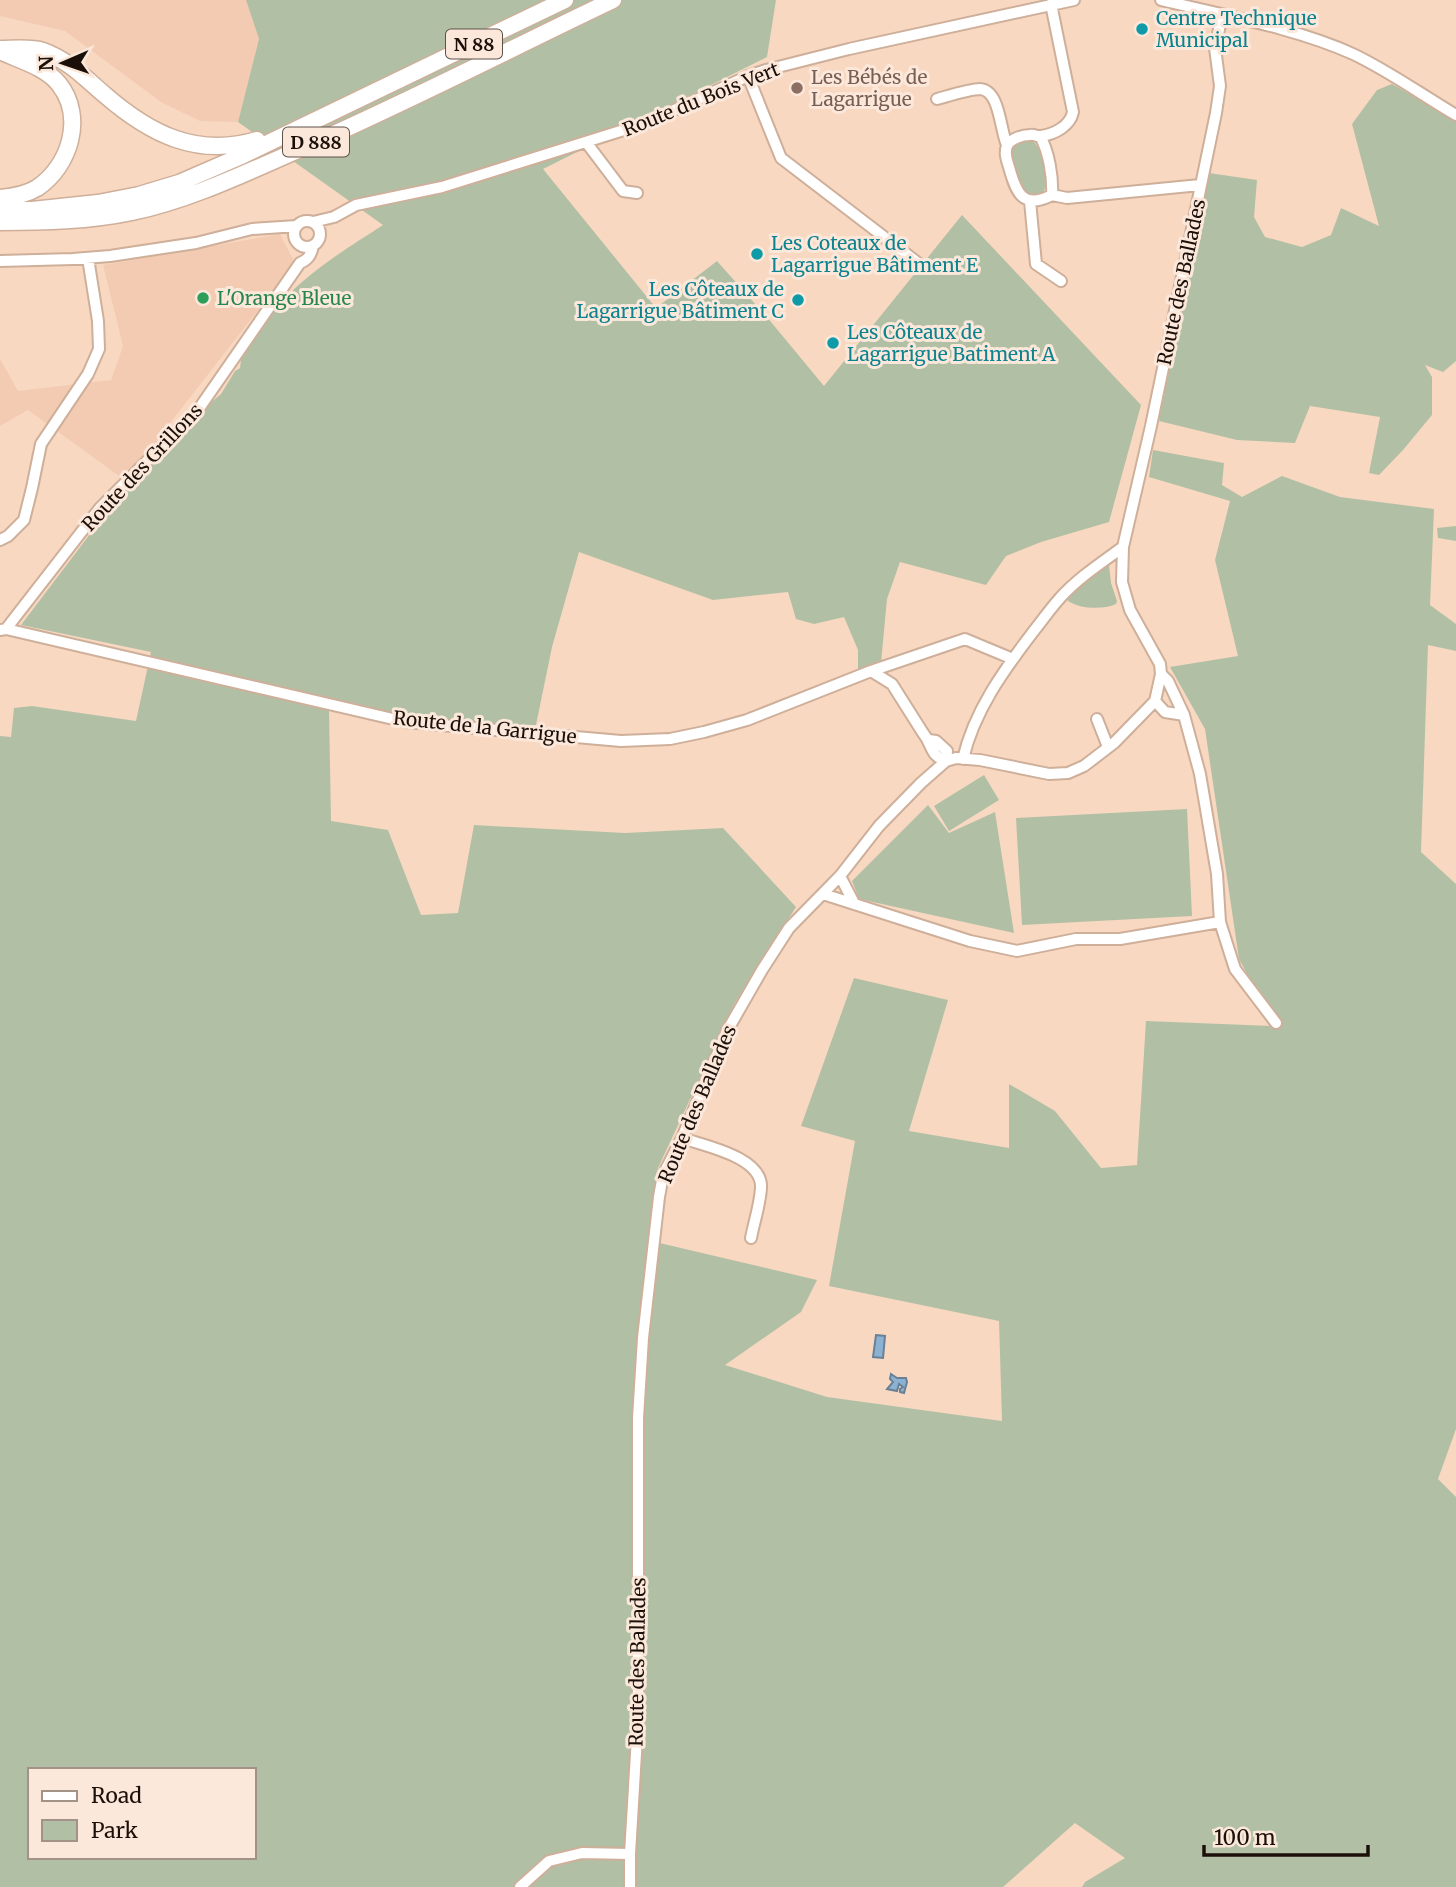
<svg xmlns="http://www.w3.org/2000/svg" width="1456" height="1887" font-family="Merriweather,serif">
<style>
.built{fill:#f3cbb2}
.green{fill:#b1c0a5;fill-rule:evenodd}
.water{fill:#8bb2d3;stroke:#698196;stroke-width:2}
.lines{fill:none;stroke-linecap:round;stroke-linejoin:round}
.minor-casing{stroke:#ceaf9a;stroke-width:14}
.highway-casing{stroke:#ceaf9a;stroke-width:19}
.minor{stroke:#fff;stroke-width:10}
.highway{stroke:#fff;stroke-width:16}
.culture-dot{fill:#0f9aa8;stroke:#fce8db;stroke-width:2.5}
.education-dot{fill:#8d6e63;stroke:#fce8db;stroke-width:2.5}
.leisure-dot{fill:#2e9e5b;stroke:#fce8db;stroke-width:2.5}
.labels{text-anchor:middle;dominant-baseline:central;stroke-width:6;stroke-linejoin:round;paint-order:stroke}
.shield{fill:#fce8db;stroke:#5e5148;stroke-width:2}
.shield-label{font-size:18px;font-weight:bold;fill:#1b1009}
.culture-label{font-size:19px;fill:#0d838f;stroke:#fce8db;text-anchor:start}
.education-label{font-size:19px;fill:#785e54;stroke:#fce8db;text-anchor:start}
.street-label{font-size:19px;fill:#1b1009;stroke:#fce8db}
.leisure-label{font-size:19px;fill:#27864d;stroke:#fce8db;text-anchor:start}
</style>
<rect width="100%" height="100%" fill="#f9d8c2"/>
<path class="built" d="M0,0H246L259,39L238,122L200,121L161,102L65,31L0,16Z
M280,234L295,263L142,459L119,476L28,410L0,426V359L18,391L111,380L123,346L103,265Z"/>
<path class="green" d="M246,0H776L767,57L543,169L656,308L717,261L771,322L824,386L962,215L1141,405L1109,522L1041,542L1006,556L986,585L900,562L887,599L881,663L858,672V650L844,617L814,624L796,619L788,592L713,600L579,552L552,647L536,725L410,724L329,708L331,821L388,830L421,915L458,913L474,825L625,833L723,828L796,907L735,1003L658,1168L651,1241L817,1280L801,1312L725,1365L827,1397L1002,1421L999,1321L829,1286L855,1141L801,1126L854,978L948,1000L909,1131L1009,1148V1084L1055,1111L1101,1168L1137,1165L1146,1021L1275,1026L1239,959L1205,729L1170,667L1238,656L1215,560L1230,501L1149,477L1153,450L1224,463L1222,485L1242,497L1282,476L1340,497L1434,509L1430,605L1456,624V651L1428,645L1421,852L1456,884V1429L1438,1479L1456,1497V1887H1082L1085,1882L1125,1858L1075,1823L1003,1887H0V736L11,737L14,708L32,706L136,721L151,652L21,625L109,509L208,405L221,394L235,371L240,368L241,360C251,345 260,328 271,314C301,276 343,251 383,225L238,122L259,39ZM30,1770H254V1857H30Z
M1392,84L1456,120V361L1443,372L1425,365L1432,377V415L1403,450L1379,475L1369,473L1380,417L1310,406L1295,443L1237,440L1159,421L1209,173L1257,180L1254,217L1265,237L1302,247L1331,235L1341,208L1379,226L1352,124L1377,90Z
M1032,140C1044,150 1048,177 1044,192L1036,196L1026,195C1020,186 1004,153 1015,145C1018,142 1028,141 1032,140Z
M1456,526V541L1438,538L1437,528Z
M1109,565L1111,583L1117,601L1116,604C1103,610 1080,609 1068,601L1069,594L1094,573Z
M984,775L999,800L949,831L934,806Z
M928,805L949,833L995,812L1014,933L859,899L852,881Z
M1187,809L1192,916L1022,925L1016,818Z"/>
<path class="water" d="M876,1335L885,1336L883,1358L873,1357Z
M891,1374L897,1378H906L907,1382L904,1393L900,1392V1389L903,1387L899,1384L897,1391L887,1389L893,1382L890,1379Z"/>
<g class="lines">
<g class="minor-casing">
<path id="minor" d="M1161,0C1222,15 1296,28 1353,54C1389,71 1422,95 1456,115
M1051,4L1073,112C1070,126 1055,134 1041,136C1036,137 1035,134 1030,135C1022,135 1010,139 1007,146C1004,153 1007,161 1009,167C1016,193 1023,210 1052,195L1067,198L1200,185
M748,76L781,158L918,263
M937,99C948,96 970,89 980,89C1000,90 1000,130 1007,145
M1040,136C1049,152 1053,177 1052,195
M586,142L623,191L637,193
M1030,201L1036,264L1061,281
M294 234a13 13 0 1 1 26 0a13 13 0 1 1-26 0Z
M313,222L334,217L356,205L442,187L646,123L748,76L766,70L849,49L1074,0
M0,261L73,259L110,256L196,243L252,229L297,226
M0,540L8,536L24,520L32,488L41,444L88,374L99,349L98,321L88,258
M6,629L406,722L621,741L670,739L704,732L747,720L871,671L965,639L1013,659
M0,630L6,629L100,508L198,410L300,263C308,260 311,255 313,246
M871,671L892,684L923,733C933,745 929,755 946,761L947,751L936,741L929,740
M1161,674L1168,681L1184,715L1200,774L1217,874L1220,922L1235,969L1276,1023
M1155,701L1161,674L1160,664L1130,610L1122,582L1123,547L1151,426L1216,113L1220,86L1215,48L1222,15
M1155,701L1165,712L1184,715
M1097,719L1108,747
M963,759C974,711 1004,670 1033,632C1042,621 1050,609 1060,598C1078,578 1101,563 1123,547
M840,876L854,903
M823,894L970,941L1017,951L1076,939H1120L1220,922
M682,1138C705,1146 763,1157 761,1188C760,1205 754,1222 751,1238
M520,1887L549,1861L582,1853L630,1854
M630,1887V1854L638,1720V1418L643,1338L659,1197L663,1175L682,1138L727,1031L762,970L789,928L840,876L879,826L921,783L946,761L956,758L980,760L1049,774L1068,773L1084,766L1114,743L1155,701"/>
</g>
<g class="highway-casing">
<path id="highway" d="M0,49C13,49 31,47 43,51C68,60 85,78 105,95C150,134 197,158 257,140
M0,198C11,197 27,194 37,188C70,166 85,117 59,84C45,67 22,61 2,52
M0,210H32L98,203L139,195L179,183L239,157L565,0
M0,222C44,222 89,221 132,212C189,200 243,174 296,151C404,104 508,50 613,0"/>
</g>
<use href="#minor" class="minor"/>
<use href="#highway" class="highway"/>
</g>
<g class="culture-dot">
<circle cx="1142" cy="29" r="7"/>
<circle cx="757" cy="254" r="7"/>
<circle cx="798" cy="300" r="7"/>
<circle cx="833" cy="343" r="7"/>
</g>
<circle class="education-dot" cx="797" cy="88" r="7"/>
<circle class="leisure-dot" cx="203" cy="298" r="7"/>
<g class="labels">
<g class="shield">
<rect x="446" y="29.5" width="56" height="29" rx="5"/>
<rect x="283" y="127.5" width="66" height="29" rx="5"/>
</g>
<g class="shield-label">
<text x="474" y="44">N 88</text>
<text x="316" y="142">D 888</text>
</g>
<g class="culture-label">
<text x="1156" y="18">Centre Technique<tspan x="1156" dy="22">Municipal</tspan></text>
<text x="771" y="243">Les Coteaux de<tspan x="771" dy="22">Lagarrigue Bâtiment E</tspan></text>
<text x="784" y="289" text-anchor="end">Les Côteaux de<tspan x="784" dy="22">Lagarrigue Bâtiment C</tspan></text>
<text x="847" y="332">Les Côteaux de<tspan x="847" dy="22">Lagarrigue Batiment A</tspan></text>
</g>
<g class="education-label">
<text x="811" y="77">Les Bébés de<tspan x="811" dy="22">Lagarrigue</tspan></text>
</g>
<g class="street-label">
<text transform="translate(701 99) rotate(-22)">Route du Bois Vert</text>
<text transform="translate(1181 282) rotate(-78)">Route des Ballades</text>
<text transform="translate(142 467) rotate(-47)">Route des Grillons</text>
<text transform="translate(485 727) rotate(6)">Route de la Garrigue</text>
<text transform="translate(697 1104) rotate(-67)">Route des Ballades</text>
<text transform="translate(637 1662) rotate(-89)">Route des Ballades</text>
</g>
<g class="leisure-label">
<text x="217" y="298">L'Orange Bleue</text>
</g>
</g>
<rect x="28" y="1768" width="228" height="91" fill="#fce8db" stroke="#a29287" stroke-width="2"/>
<rect x="42" y="1791" width="35" height="10" fill="#ffffff" stroke="#a29287" stroke-width="2"/>
<text x="91" y="1803" font-size="21" fill="#1b1009">Road</text>
<rect x="42" y="1820" width="35" height="21" fill="#b1c0a5" stroke="#a29287" stroke-width="2"/>
<text x="91" y="1838" font-size="21" fill="#1b1009">Park</text>
<g transform="translate(63 63) rotate(268)" stroke="#fce8db" stroke-width="5" paint-order="stroke">
<path d="M0-5L12 26L0 18L-12 26Z" fill="#1b1009"/>
<text y="-10" font-size="19" font-weight="bold" text-anchor="middle" fill="#1b1009">N</text>
</g>
<path d="M1204 1845v10h164v-10" fill="none" stroke="#1b1009" stroke-width="3.5"/>
<text x="1214" y="1845" font-size="21" fill="#1b1009" stroke="#fce8db" stroke-width="5" paint-order="stroke">100 m</text>
</svg>
